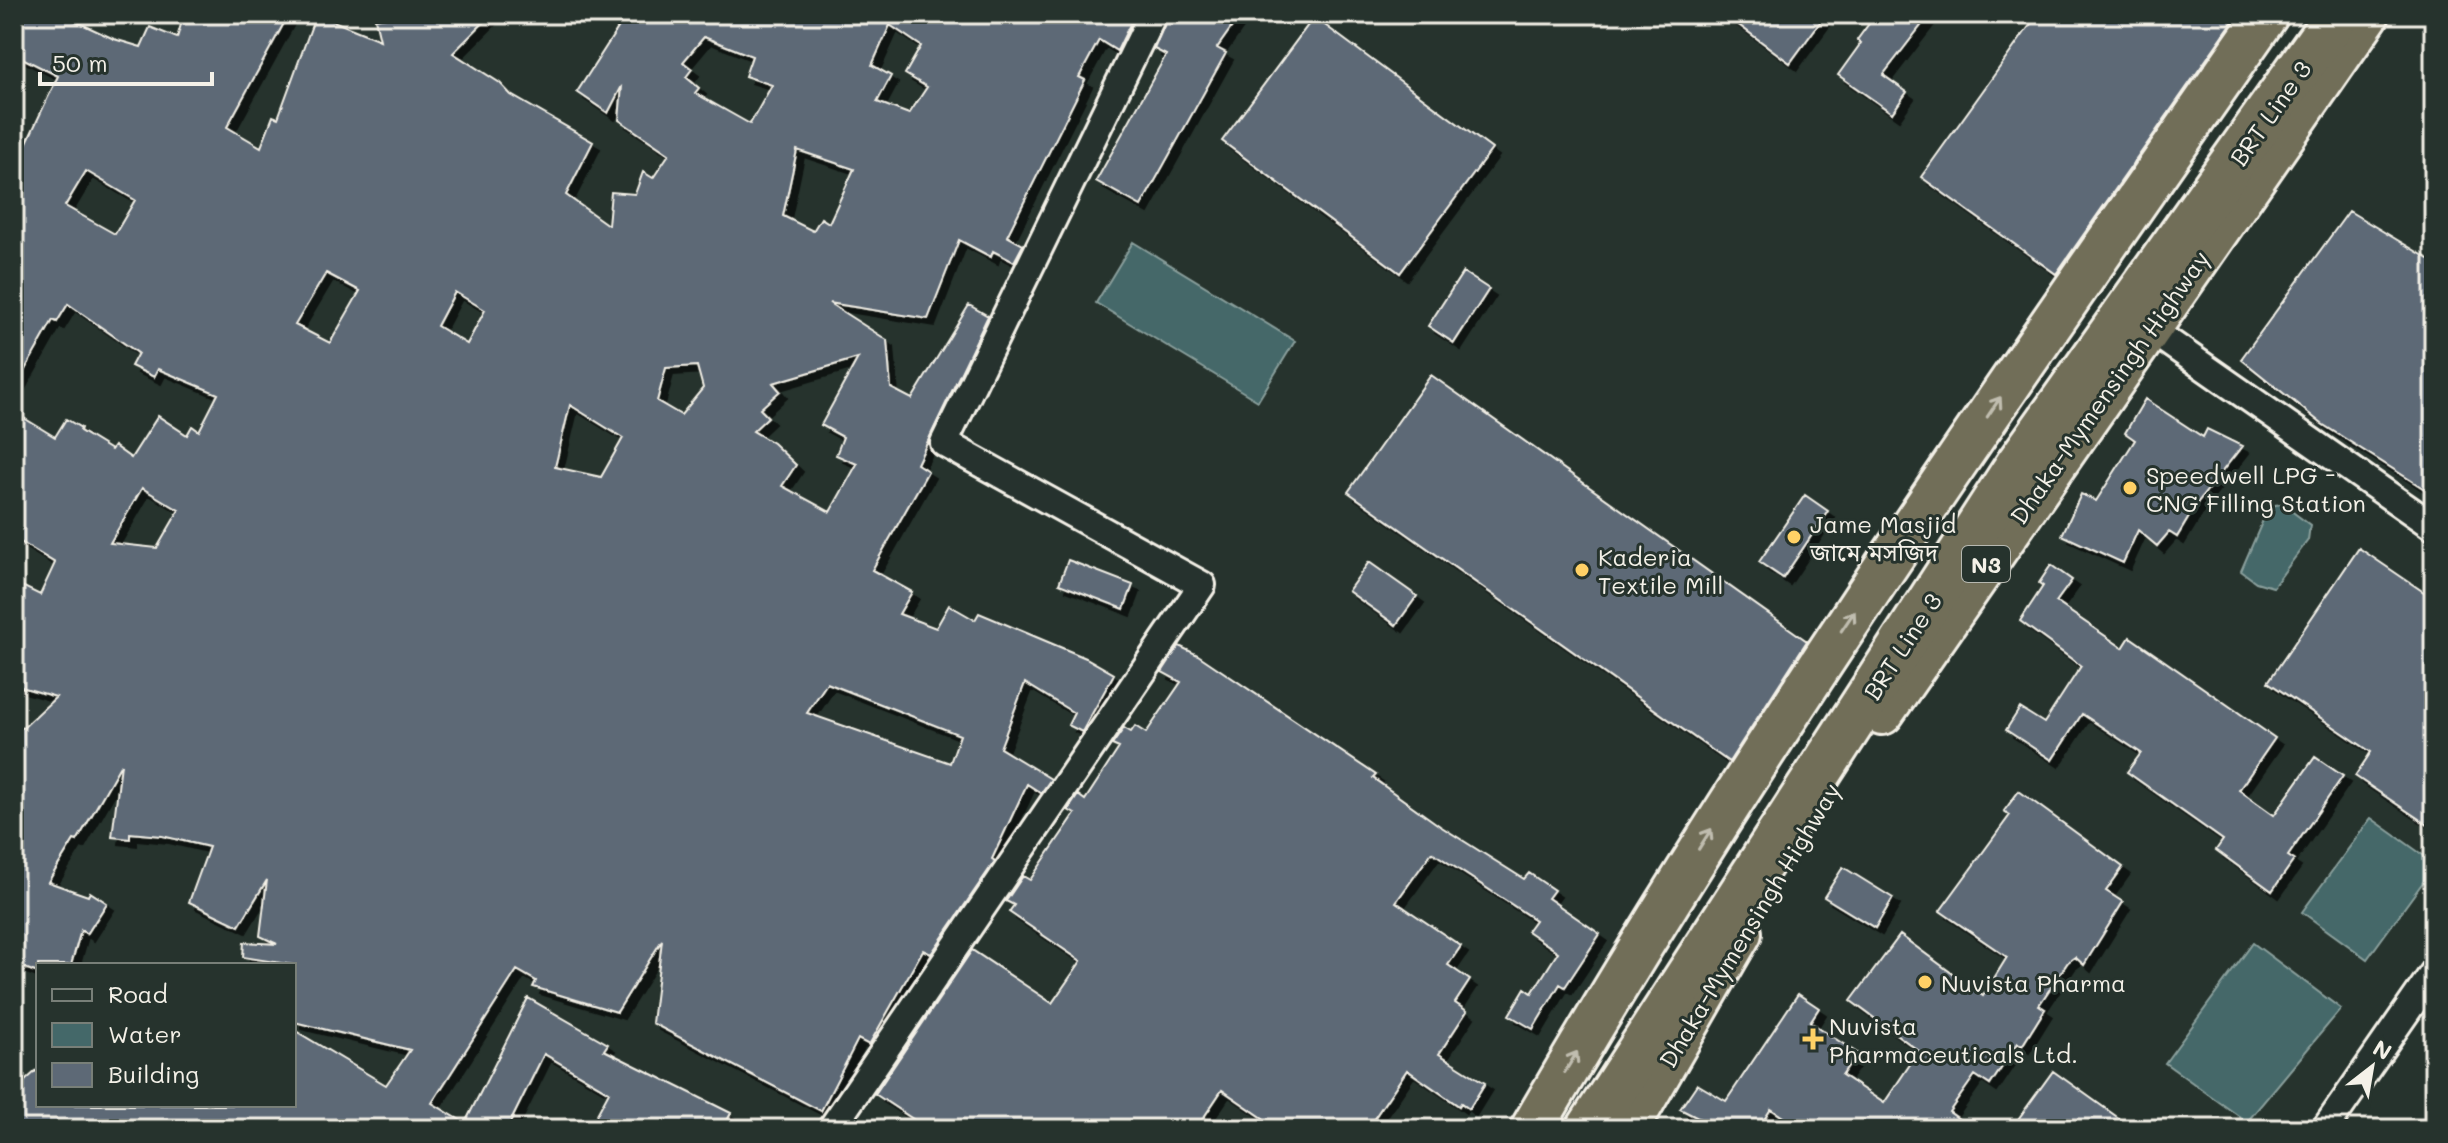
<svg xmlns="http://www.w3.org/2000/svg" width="2448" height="1143" font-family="Mali,'Noto Sans Bengali',sans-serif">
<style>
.water{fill:#446869;stroke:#8a9f9c;stroke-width:2}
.building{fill:#5d6976;stroke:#f4f1e8;stroke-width:2;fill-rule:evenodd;filter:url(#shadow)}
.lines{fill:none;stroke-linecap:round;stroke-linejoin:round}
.minor-casing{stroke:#f4f1e8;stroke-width:32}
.trunk-casing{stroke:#f4f1e8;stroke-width:48}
.motorway-casing{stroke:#f4f1e8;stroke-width:50}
.minor{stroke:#26332d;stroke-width:26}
.trunk{stroke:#716e59;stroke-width:42}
.motorway{stroke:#716e59;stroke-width:44}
.oneway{stroke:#c0bdaf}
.poi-dot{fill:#ffd166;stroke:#26332d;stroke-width:3}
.labels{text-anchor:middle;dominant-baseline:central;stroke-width:6;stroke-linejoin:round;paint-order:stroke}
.shield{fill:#26332d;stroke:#b6b8b0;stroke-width:2}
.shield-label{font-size:22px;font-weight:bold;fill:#f4f1e8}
.street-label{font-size:24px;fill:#f4f1e8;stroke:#26332d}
.poi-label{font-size:24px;fill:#f4f1e8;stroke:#26332d;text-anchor:start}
</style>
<defs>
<filter id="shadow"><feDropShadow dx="7" dy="7" stdDeviation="0" flood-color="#0009"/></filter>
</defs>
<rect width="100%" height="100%" fill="#26332d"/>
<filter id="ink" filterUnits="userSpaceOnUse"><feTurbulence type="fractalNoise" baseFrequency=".0125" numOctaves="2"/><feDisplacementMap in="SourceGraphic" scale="16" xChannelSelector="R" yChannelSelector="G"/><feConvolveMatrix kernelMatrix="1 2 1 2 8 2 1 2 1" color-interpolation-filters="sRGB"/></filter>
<g filter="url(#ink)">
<path class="water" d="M1133,242L1295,341L1258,401L1096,303Z
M2282,504L2310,525L2308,540L2273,587L2256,582L2241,571L2266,513L2275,505Z
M2371,818L2434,863V867L2367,959L2302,912Z
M2253,943L2341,1009L2247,1122L2165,1063Z"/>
<path class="building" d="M14,14H60L114,39L141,47L150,27L177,38L184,14H289L227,127L261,147L273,116L278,118L316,14L380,40L375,19L387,17L386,14H492L453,53L500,83L511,95L593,142L566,195L608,225L611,192L635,194L643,172L653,178L669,154L619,120L622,86L608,113L577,92L627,14H1037L1049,23L1054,14H1135L1117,51L1099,40L1079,77L1085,80L1007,236L1023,245L1014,262L993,251L991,257L959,240L928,319L829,303L887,340L891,388L912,399L969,305L988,316L917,464L928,471L872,570L912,592L899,614L936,628L949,605L975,620L979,613L1086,658L1114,674L1082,732L1068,725L1074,713L1025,683L1000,748L1051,779L1041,793L1027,784L992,859L995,861L931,954L923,950L869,1045L858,1039L821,1111L652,1023L662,940L617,1012L533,987L536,981L517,970L432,1103L465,1123L528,998L608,1044L604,1050L731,1113L723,1129H589L609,1092L544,1054L507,1129H172L156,1124L155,1129H14V1091L38,1069V1105H294V1030L386,1085L410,1050L294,1022V965L243,957L244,942L277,944L260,936L267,880L239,926L189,902L209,847L162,836L130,833V839L112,837L121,764L77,841L74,840L48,882L88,896L90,892L107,903L87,934L81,930L71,965H38V973L14,964V726L23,728L56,697L14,685V582L40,595L55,563L14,538V412L55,437L66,419L81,428L80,431L111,450L114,446L131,458L158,416L187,435L192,426L199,431L218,394L158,369L154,377L131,366L138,353L68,304L57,322L53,320L14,389V170L58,76L14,54ZM890,25L921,46L905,74L927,87L909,114L877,102L891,76L872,65ZM704,37L752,56L745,76L772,85L750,124L695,93L699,88L686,77L692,69L683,62ZM797,150L854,169L829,223L821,218L813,231L783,216ZM86,171L135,200L115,234L65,206ZM326,273L360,291L330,343L295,325ZM455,292L485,310L467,344L437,326ZM858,358L821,425L843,437L836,455L857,464L830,512L782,486L796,465L773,443L753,431L768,417L760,409L780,391L773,383ZM697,366L703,388L681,415L657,401L666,368ZM570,405L623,438L601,477L555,467ZM142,488L179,510L157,548L110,543ZM827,683L960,735L950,763L807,713Z
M1169,14H1241L1217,48L1226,53L1141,206L1096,181L1166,55L1154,49Z
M1724,14H1826L1790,63Z
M1876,14H1930L1883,75L1907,92L1892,113L1838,75L1861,43L1857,40Z
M2038,14H2238L2056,274L1921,177Z
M1314,17L1492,149L1400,273L1222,141Z
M2349,211L2434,262V495L2322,424L2241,359Z
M1463,272L1489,289L1454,343L1428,326Z
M1431,375L1807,641L1729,762L1348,492Z
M2145,399L2203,437L2207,429L2242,446L2198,502L2177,537L2169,532L2157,546L2138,530L2123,563L2062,535L2081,494L2096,501L2135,440L2125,433Z
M1805,495L1828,511L1783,578L1759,562Z
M2359,548L2434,599V829L2355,776L2371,752L2268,682Z
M1068,560L1133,585L1124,609L1059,584Z
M1369,562L1417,596L1396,625L1348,591Z
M2051,565L2072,580L2056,602L2123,648L2130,637L2275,738L2239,790L2274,815L2315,757L2343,776L2288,856L2294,860L2272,891L2216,850L2223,840L2127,772L2141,753L2082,714L2052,760L2006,730L2020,708L2044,723L2081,666L2020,621L2043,586L2039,583Z
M1179,646L1198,655L1376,775L1373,778L1440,826L1524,879L1529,873L1554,890L1548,898L1600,934L1565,987L1560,984L1533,1029L1509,1015L1525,988L1532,993L1558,952L1527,931L1535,920L1432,852L1396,902L1461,946L1448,965L1470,980L1455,1003L1467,1011L1439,1054L1485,1083L1469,1109L1461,1103L1459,1106L1407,1070L1367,1129H1279L1222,1090L1196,1129H928L875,1094L972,950L1052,1003L1081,961L1009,912L1014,905L1006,901L1023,876L1030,880L1075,814L1068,810L1078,795L1085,800L1119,748L1112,745L1124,728L1131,732L1135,726L1146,733L1181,682L1162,672Z
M2019,791L2123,867L2106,891L2123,902L2084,965L2075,957L2068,962L2039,1005L2045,1009L2022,1046L2018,1043L1990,1085L1975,1075L1949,1112L1973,1129H1801L1771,1109L1758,1129H1720L1680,1109L1697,1084L1726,1101L1798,994L1819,1008L1810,1022L1857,1053L1842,1075L1884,1103L1919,1051L1851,1001L1900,935L1983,996L2007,957L1940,911L2010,815L2004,811Z
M1843,867L1893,898L1875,928L1824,897Z
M2053,1071L2134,1129H2011Z"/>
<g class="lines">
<g class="minor-casing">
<path id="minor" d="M2150,329L2434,527
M831,1129L1202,585L944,443L1153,14
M2325,1129L2434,972"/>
</g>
<g class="trunk-casing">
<path id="trunk" d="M1882,713L2368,14
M1532,1129C1755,743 2012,379 2267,14
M1627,1129L1740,933"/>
</g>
<g class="motorway-casing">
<path id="motorway" d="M1589,1129L2018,465L2338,14"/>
</g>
<use href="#minor" class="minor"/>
<use href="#trunk" class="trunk"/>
<use href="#motorway" class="motorway"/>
</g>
<defs><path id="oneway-shaft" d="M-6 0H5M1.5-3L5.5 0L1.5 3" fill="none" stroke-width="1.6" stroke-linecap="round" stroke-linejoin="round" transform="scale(2)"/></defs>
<g class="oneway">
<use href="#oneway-shaft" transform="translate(1994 407) rotate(-56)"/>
<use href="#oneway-shaft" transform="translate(1848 621) rotate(-56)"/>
<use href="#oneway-shaft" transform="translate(1705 839) rotate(-58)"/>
<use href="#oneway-shaft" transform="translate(1571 1062) rotate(-59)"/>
</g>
</g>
<g class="poi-dot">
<circle cx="2130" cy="488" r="8"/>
<circle cx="1794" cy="537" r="8"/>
<circle cx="1582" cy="570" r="8"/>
<circle cx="1925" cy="982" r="8"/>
<path d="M1809 1027h8v8h8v8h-8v8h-8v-8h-8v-8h8z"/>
</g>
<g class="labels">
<rect class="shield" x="1962" y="546" width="48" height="36" rx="6"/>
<g class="shield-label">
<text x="1986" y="564">N3</text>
</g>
<g class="street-label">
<text transform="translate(2270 113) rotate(-55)">BRT Line 3</text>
<text transform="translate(2109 387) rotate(-55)">Dhaka-Mymensingh Highway</text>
<text transform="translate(1902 646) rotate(-57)">BRT Line 3</text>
<text transform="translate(1749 925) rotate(-59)">Dhaka-Mymensingh Highway</text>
</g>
<g class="poi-label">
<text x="2146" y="474">Speedwell LPG -<tspan x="2146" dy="28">CNG Filling Station</tspan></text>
<text x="1810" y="523">Jame Masjid<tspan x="1810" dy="28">জামে মসজিদ</tspan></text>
<text x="1598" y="556">Kaderia<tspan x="1598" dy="28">Textile Mill</tspan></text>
<text x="1941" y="982">Nuvista Pharma</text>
<text x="1829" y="1025">Nuvista<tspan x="1829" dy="28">Pharmaceuticals Ltd.</tspan></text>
</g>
</g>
<rect width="2448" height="1143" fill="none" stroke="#26332d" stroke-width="48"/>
<rect x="24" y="24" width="2400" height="1095" fill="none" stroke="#f4f1e8" stroke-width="3" filter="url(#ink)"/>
<rect x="36" y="963" width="260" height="144" fill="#26332d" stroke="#787f78" stroke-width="2"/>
<rect x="52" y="989" width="40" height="12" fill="#26332d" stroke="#787f78" stroke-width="2"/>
<text x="108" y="1003" font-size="24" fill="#f4f1e8">Road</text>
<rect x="52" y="1023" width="40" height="24" fill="#446869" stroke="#787f78" stroke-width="2"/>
<text x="108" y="1043" font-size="24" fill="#f4f1e8">Water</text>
<rect x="52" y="1063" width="40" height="24" fill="#5d6976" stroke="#787f78" stroke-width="2"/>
<text x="108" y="1083" font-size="24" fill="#f4f1e8">Building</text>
<g transform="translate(2372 1067) rotate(31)" stroke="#26332d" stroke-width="6" paint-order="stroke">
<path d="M0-6L14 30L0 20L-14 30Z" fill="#f4f1e8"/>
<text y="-12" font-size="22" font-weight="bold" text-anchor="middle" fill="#f4f1e8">N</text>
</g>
<path d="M40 72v12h172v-12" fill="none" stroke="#f4f1e8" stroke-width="4"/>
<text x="52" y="72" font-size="24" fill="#f4f1e8" stroke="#26332d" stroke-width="6" paint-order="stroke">50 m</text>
</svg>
